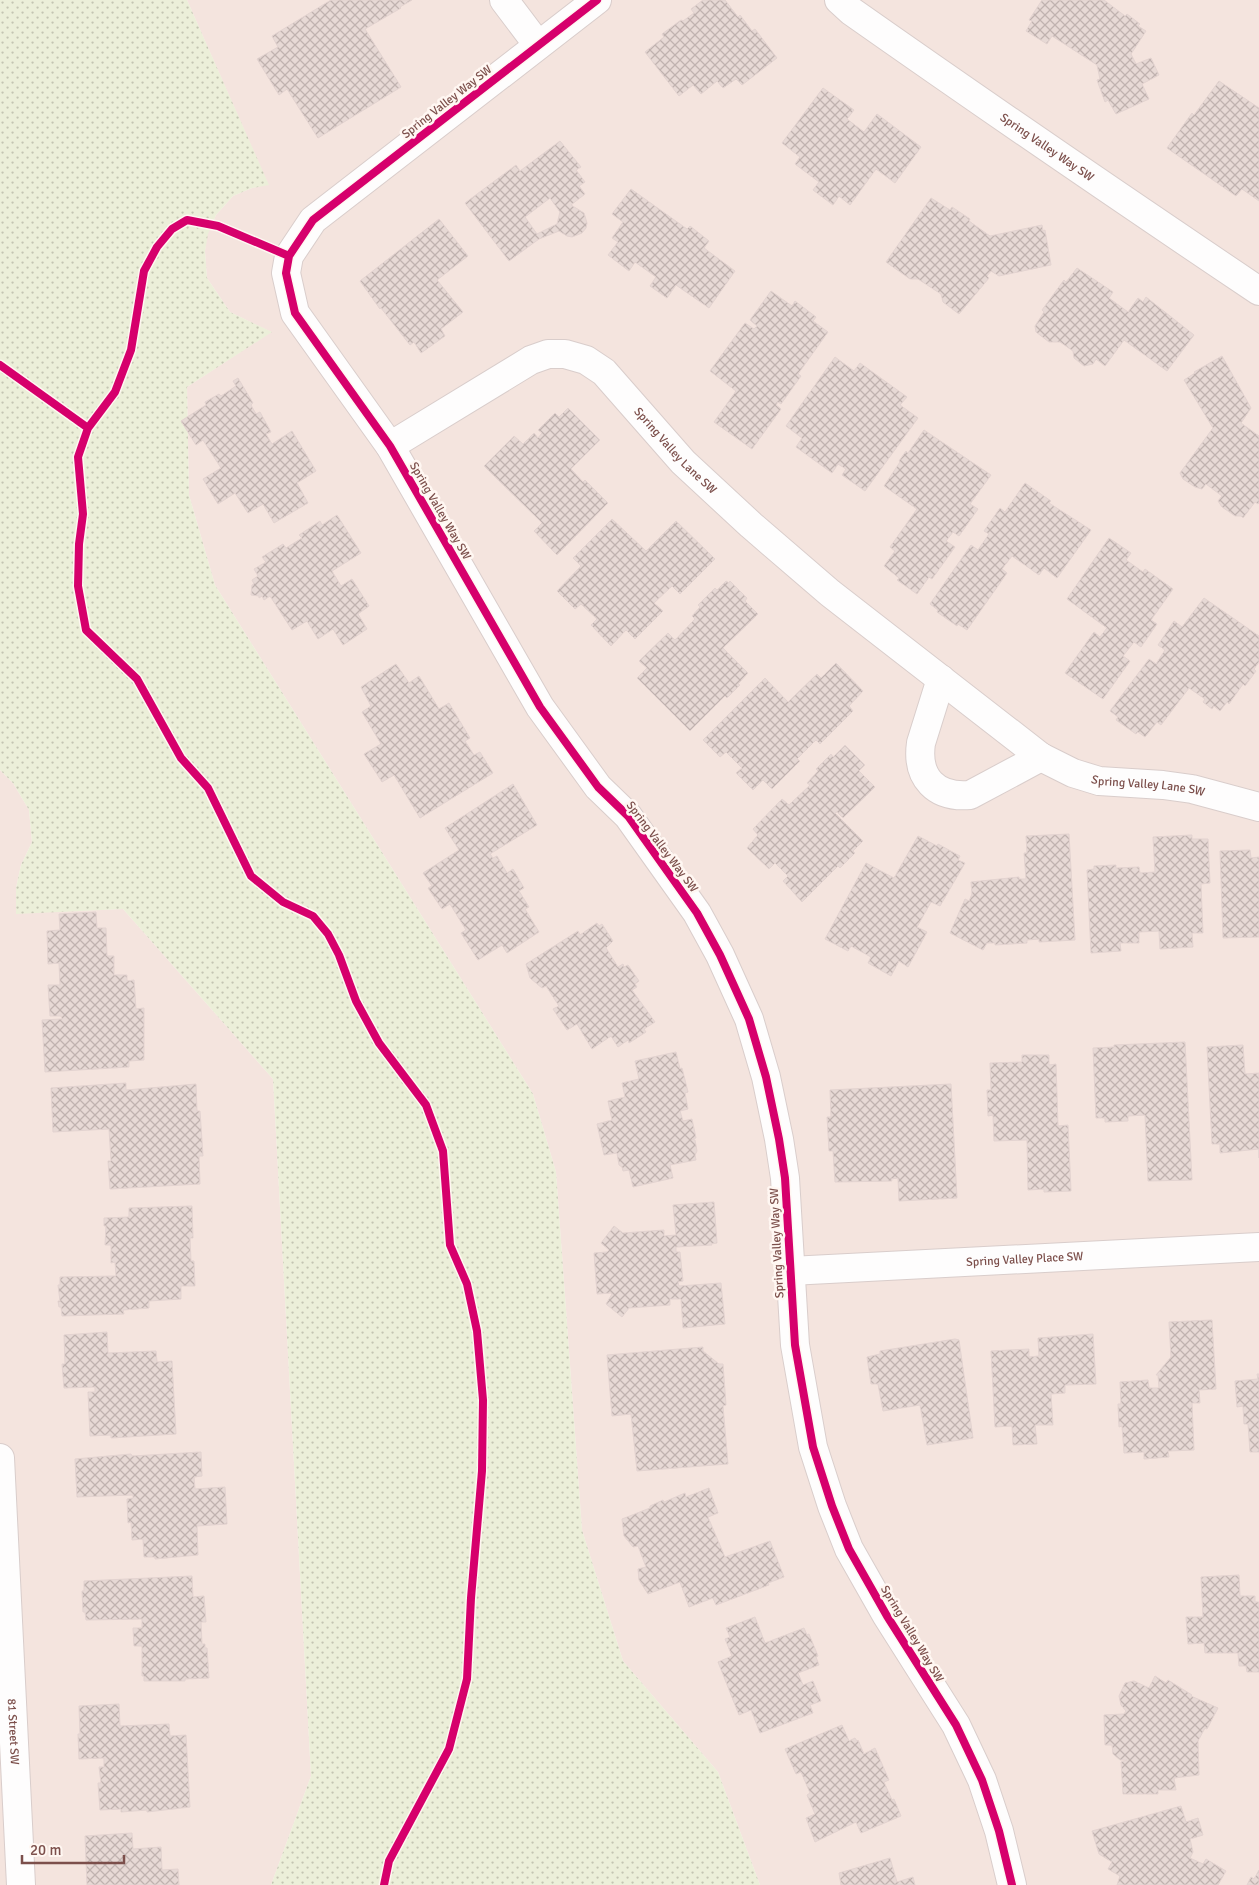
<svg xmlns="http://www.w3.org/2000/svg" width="1259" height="1885" font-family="Signika,sans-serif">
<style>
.residential{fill:#f4e4de}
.green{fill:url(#green-dots)}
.building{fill:url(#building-cross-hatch);stroke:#e3d3d0;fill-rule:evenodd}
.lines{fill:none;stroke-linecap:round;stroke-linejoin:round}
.minor-casing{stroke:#d9cdcb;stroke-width:30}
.minor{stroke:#fefdfd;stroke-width:28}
.cycleway-casing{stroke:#fff7f2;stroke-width:11}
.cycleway{stroke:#d6006c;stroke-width:8}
.labels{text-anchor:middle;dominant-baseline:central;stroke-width:5;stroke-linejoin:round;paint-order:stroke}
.street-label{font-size:12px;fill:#7c4f4b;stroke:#fff7f2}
</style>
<defs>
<pattern id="green-dots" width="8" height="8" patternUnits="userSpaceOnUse" patternTransform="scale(1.25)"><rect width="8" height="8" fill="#ecefd9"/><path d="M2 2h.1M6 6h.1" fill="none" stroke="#c4c4b2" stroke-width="1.8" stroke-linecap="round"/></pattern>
<pattern id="building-cross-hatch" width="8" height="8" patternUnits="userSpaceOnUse" patternTransform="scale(1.25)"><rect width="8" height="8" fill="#e7d9d5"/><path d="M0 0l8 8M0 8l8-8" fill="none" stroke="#c0b2af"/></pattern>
</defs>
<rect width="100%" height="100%" fill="#faf2ef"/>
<path class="residential" d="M187,0H1259V1885H760L718,1772L623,1661L582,1530L556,1172L533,1094L215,585L189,495L187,387L271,332L230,312L207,278L205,251L207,234L216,215L233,196L252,188L268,184Z
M0,770L13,783L29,810L32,842L21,865L16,888V913L123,909L273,1079L311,1776L271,1885H0Z"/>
<path class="green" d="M0,0H187L269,185L252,188L233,196L216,215L208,234L205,251L207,278L230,312L272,332L187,387L189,495L215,585L533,1094L556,1172L582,1530L623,1661L718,1772L760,1885H271L311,1776L273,1079L123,909L16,914V888L21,865L32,842L29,810L13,783L0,770Z"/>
<path class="building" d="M331,0H412L400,7L401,8L365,29L401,87L318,138L287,89L279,95L257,59L278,47L272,36Z
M703,0H725L738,17L740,15L752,31L755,29L777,58L742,85L736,79L723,88L717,81L701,94L693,85L679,96L645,52L664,37L662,34L681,20L683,21L694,13L691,9Z
M1042,0H1104L1125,16L1127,14L1140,24L1138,26L1146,31L1131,54L1136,64L1151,58L1159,75L1142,84L1149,99L1116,114L1108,100L1105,102L1097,80L1100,79L1097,65L1052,36L1047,44L1026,31L1032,21L1029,20Z
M1219,81L1259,108V201L1242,189L1236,196L1167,148L1192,113L1194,115Z
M823,88L854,110L847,119L864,132L877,114L921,147L895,183L876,169L850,205L839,196L833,205L813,190L819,182L795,164L800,157L782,143Z
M560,141L581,167L576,170L585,182L579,186L585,194L571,205L584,213L587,223L586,228L582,233L572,237L567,236L559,231L539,239L509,261L465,203L516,165L520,171ZM550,198L560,212L557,224L537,234L525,217Z
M631,189L687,229L690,226L709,241L704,248L735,271L709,308L676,285L667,298L650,286L656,277L635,262L629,271L608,255L618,242L612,238L623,222L612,214Z
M931,198L950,210L952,207L970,219L969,221L990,236L1042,225L1043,231L1045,230L1051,265L999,276L991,271L987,276L989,278L959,314L943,302L941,294L918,279H910L886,262Z
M439,219L468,256L437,280L463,312L441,329L445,336L421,353L414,342L410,345L381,308L380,309L360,281Z
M1077,268L1113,292L1109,298L1128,312L1138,298L1143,302L1146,297L1194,335L1167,371L1124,340L1105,366L1096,359L1093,364L1084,366L1074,358L1073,351L1060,342H1049L1036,332L1035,326L1044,312L1042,310L1064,280L1066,282Z
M771,291L792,306L795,301L816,317L813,321L828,332L798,374L801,376L781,404L778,402L776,405L781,409L752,449L714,422L736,391L710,371L745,323L754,329L757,326L750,320Z
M1222,356L1251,408L1241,423L1259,436V503L1258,504L1255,502L1243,518L1241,516H1235L1222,507L1218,501L1222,496L1206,484L1202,489L1195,487L1183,479L1180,473L1213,428L1184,380L1195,373L1194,372Z
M835,357L854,371L860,363L907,397L900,405L918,418L865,491L842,475L846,469L838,464L832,473L796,447L802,438L786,426Z
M238,378L253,403L251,405L256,414L260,412L271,432L266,434L272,444L292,431L316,471L297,483L308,503L274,523L263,504L248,513L235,493L218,504L203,479L221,468L203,440L196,445L181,421L206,405L205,402L219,394L221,396L236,386L233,381Z
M568,408L600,440L571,469L583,482L585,480L608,503L557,555L534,531L542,523L484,466L514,436L523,444L534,433L538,438L542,433L538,430L555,413L559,417Z
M924,430L991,475L970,504L978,509L959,536L953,532L946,541L955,547L932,579L929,577L917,594L897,580L899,578L884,566L895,551L890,547L917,509L884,486L900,462L899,461L906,451L908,453Z
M1025,483L1051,501L1049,503L1091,530L1057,578L1044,568L1039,575L1012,556L1002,569L1007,573L967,630L958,624L957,626L937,612L938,610L930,604L971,545L978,550L989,534L984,531L1000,508L1005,512Z
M337,515L361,553L332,571L341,586L352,579L369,606L358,614L367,629L343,645L333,629L318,639L307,621L292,630L270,596L264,600L262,596L259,598V596L251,595L252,585L254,584L252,580L258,576L254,569L266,562L262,557L283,544L286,548L302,538L299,535L320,521L322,525Z
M612,519L646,551L676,521L715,559L680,594L672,586L654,603L663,611L635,639L626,630L611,646L591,625L597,619L581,604L575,609L557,591L581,566L573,558Z
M1109,538L1131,553L1126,560L1143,572L1145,569L1173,589L1151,620L1157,624L1141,647L1134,642L1123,656L1130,661L1103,699L1065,673L1094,632L1100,637L1107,628L1067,599Z
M726,581L729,583L730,581L747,598L745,601L758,614L723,648L748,673L738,684L740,685L727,698L725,696L690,731L637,678L647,668L639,661L668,633L675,640L695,619L692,616L700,607L698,605L715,588L717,590Z
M1204,598L1259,636V662L1254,669L1256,671L1245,686L1243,684L1229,704L1227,702L1220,711L1214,706L1212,709L1203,702L1205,699L1189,688L1161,725L1157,722L1145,737L1138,732L1136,734L1116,720L1118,717L1110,711L1149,659L1156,664L1165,650L1158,645L1174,621L1182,627Z
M836,663L863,691L849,706L853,711L820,744L816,740L797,759L800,761L772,789L763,780L753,790L736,773L742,768L726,752L720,757L703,740L765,678L788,702L817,674L821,678Z
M396,664L409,683L419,676L439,709L449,703L470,738L465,741L474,755L480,752L493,773L420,818L394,775L382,782L364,754L381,744L362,712L371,706L361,687Z
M845,745L865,765L859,771L875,787L843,818L837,812L835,813L863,841L853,851L855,853L840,868L838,866L802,902L783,881L788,876L775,863L769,869L747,848L758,835L753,829L782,799L789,805L810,785L807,783L818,771L816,769L831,754L833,757Z
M513,784L537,825L490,854L493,858L497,856L507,873L513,869L524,888L519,891L529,907L525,909L539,932L507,953L502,945L478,960L461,933L466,930L450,904L442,909L428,888L432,886L423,873L459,850L445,828Z
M1069,834L1075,940L1039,942V939L1027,940V943L995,945V943H987L983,950L950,933L965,899L969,901L972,894L971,882L1019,877V879H1026L1024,853H1027L1026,836Z
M1192,835V839H1208L1210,883L1201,884L1203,933H1192L1193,947L1160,949L1159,931L1139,932V943H1120L1121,951L1091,953L1087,870L1094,869V866L1116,865V868L1139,867L1140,873L1155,872L1153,837Z
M918,836L937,846L938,844L958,855L960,856L958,860L965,863L940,906L931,902L917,927L927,932L908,967L899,961L891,976L868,963L871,957L851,946L848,951L825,939L866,863L894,878Z
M1250,850L1251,858L1259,857V937L1223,938L1220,851Z
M96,912L97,928H106L107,956H114V975H127V981L134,980L136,1009L144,1008V1060L129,1061V1067L45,1072L42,1020L62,1019L61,1016H50L48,985H60L59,963L48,964L47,931L60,930L59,914Z
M597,923L599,926L602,924L613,941L606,948L618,967L623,964L624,967L628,965L639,981L635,984L637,987L632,990L655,1022L644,1029L646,1032L629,1043L628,1040L618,1047L611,1036L592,1049L577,1024L567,1030L553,1009L559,1006L546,986L542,988L530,978L526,964L578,931L580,935Z
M1185,1042L1192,1180L1148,1181L1145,1115L1128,1116V1121L1105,1122V1118H1096L1093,1048L1114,1047V1045Z
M1243,1045L1245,1074L1259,1073V1158V1149L1220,1153V1144H1212L1207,1047Z
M676,1052L680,1069L682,1068L688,1092L685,1093L688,1109L680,1111L683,1121L692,1119L696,1138L692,1139L695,1140L697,1151L695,1155L696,1160L670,1165L673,1178L633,1187L629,1170L623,1171L622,1167L619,1165L617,1153L604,1155L597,1124L612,1120L608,1101L625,1097L622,1083L639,1079L635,1061Z
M1022,1055H1049V1065L1056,1064L1058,1126L1068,1125L1071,1191L1044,1192V1189L1028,1190L1027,1140L994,1141L993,1115L988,1116L987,1090H991L990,1063L1022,1062Z
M126,1083V1090L196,1084L197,1111H200L203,1156H199L200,1184L110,1189L108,1161H111L109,1129L53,1132L51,1088Z
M951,1084L957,1198L899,1201L898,1178L891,1179L892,1181L835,1182L833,1151H829L827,1117H831L830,1090Z
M714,1202L717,1243L711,1244L712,1245L676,1247V1252H680L683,1281L678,1282L679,1286L721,1283L725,1324L683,1328L681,1299H670V1305L629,1308L622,1317L606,1304L612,1294L611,1293L597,1294L594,1253L607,1252L609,1250L601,1243L614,1226L623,1233L664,1230V1236L676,1235L673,1205Z
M192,1206L193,1238H190L191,1261H194L195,1286H181V1299L149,1301V1308L123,1310L124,1314L62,1316L61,1307H59L58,1301H60L58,1285H60V1277L116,1276L115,1262L111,1263V1245H105L106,1226H104V1218L129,1217V1208Z
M1212,1320L1216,1389L1199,1390L1200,1403H1192L1194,1450L1168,1451L1169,1457L1144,1459V1452L1124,1453L1122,1426L1119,1427L1118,1404H1121L1120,1382L1148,1380L1149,1388H1159L1158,1375H1156L1171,1357L1169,1322Z
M107,1332L108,1353L156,1351L157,1362L172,1361L176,1434L111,1438V1435L90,1436L88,1392H95V1387L64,1388L62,1364H65L64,1335Z
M1093,1334L1096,1384L1065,1385V1393L1051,1394L1053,1425H1035L1037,1444L1013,1445L1012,1426L995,1427L991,1351L1029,1349V1357L1039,1356L1038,1338Z
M955,1339L959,1340L973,1438L927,1445L920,1405L883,1411L878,1384H871L867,1357L880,1354V1351Z
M703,1347V1351L719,1364H723L726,1405L723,1406L728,1464L637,1471L631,1414L612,1416L607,1355Z
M1257,1374H1259V1452H1250L1248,1424H1244L1243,1406L1237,1407L1235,1381L1258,1379Z
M201,1452L202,1476L194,1477L195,1489L225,1487L227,1524L197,1526L198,1555L155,1559V1557H144L143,1539L132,1540L131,1522L128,1523L127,1499L133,1498V1495L77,1497L75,1459L131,1454L132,1456Z
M709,1488L718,1513L708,1517L725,1557L770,1541L784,1577L768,1583L769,1585L716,1605L713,1598L689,1607L680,1582L648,1594L639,1580L638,1569L646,1567L638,1546L633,1547L624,1536L622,1519L650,1508V1506L663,1500L664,1502L685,1493L686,1497Z
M1239,1575L1240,1596H1255V1602H1259V1672H1247L1246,1666H1239L1238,1653H1205L1204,1643L1188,1644L1186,1617H1203L1201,1577Z
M192,1576L193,1597L204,1596L206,1622H201L202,1644H205V1648H207L209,1678L185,1679V1681H144V1676H142V1646H134L133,1628H142V1619L86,1620L85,1612H83L82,1591H84V1581Z
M755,1617L765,1643L804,1628L807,1635L809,1634L818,1656L816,1657L819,1665L798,1673L803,1685L813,1681L821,1701L810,1705L813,1713L760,1733L751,1710L739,1715L718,1662L732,1656L725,1639L730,1637L726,1628Z
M1155,1676L1166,1683L1168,1680L1192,1695L1191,1696L1218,1708L1207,1729L1205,1728L1198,1741L1199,1775L1174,1778L1176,1790H1158V1794H1123L1121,1762L1127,1760H1120L1113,1754L1112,1745H1105L1104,1715L1124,1714L1126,1711L1121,1705L1119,1696L1125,1683L1134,1681L1149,1688Z
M119,1704L120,1726L169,1724L170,1736L186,1735L190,1807L147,1812V1810L121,1812V1809L100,1810L98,1783H101L99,1767H104V1758L79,1759L78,1734H80L79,1706Z
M842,1725L849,1741L855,1738L857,1741L858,1740L864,1754L875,1748L889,1780L884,1782L892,1800L894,1799L901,1816L861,1833L856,1822L815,1842L806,1818L815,1814L807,1795L810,1793L801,1772L796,1774L785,1749Z
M1181,1806L1186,1822L1198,1818L1203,1835L1190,1839L1193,1852L1190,1858L1203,1864L1206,1859L1226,1871L1218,1885H1117L1120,1876L1108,1869L1112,1862L1099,1854L1092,1831Z
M132,1833L133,1849L161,1847L162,1870L178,1869L179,1885H87L85,1836Z
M890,1858L897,1882L913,1877L915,1885H841L839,1873Z
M1259,1870V1885H1247L1251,1877L1254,1879Z"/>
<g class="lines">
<g class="minor-casing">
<g id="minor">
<path d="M504,0L538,45"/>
<path d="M597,0L313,220L289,256L286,273L295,313L390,446L540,707L598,787L628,816L697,913L720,955L749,1019L766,1077L779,1139L785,1178L795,1345L813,1447L832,1506L849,1549L887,1616L956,1725L982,1780L999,1831L1012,1885"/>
<path id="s1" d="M839,0L851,11C986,106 1122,199 1259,291"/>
<path id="s2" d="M390,446L531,360L548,354H565L586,360L604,372L683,462L751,525L830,593L1041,757L1073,773L1099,781L1163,785L1192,789L1259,807"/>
<path d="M941,679L921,743C916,778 936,798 970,795L1041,757"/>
<path id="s3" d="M790,1271L1259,1247"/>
<path id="s4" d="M0,1458L21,1885"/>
</g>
</g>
<use href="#minor" class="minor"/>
<g class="cycleway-casing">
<path id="cycleway" d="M597,0L313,220L289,256L286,273L295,313L390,446L540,707L598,787L628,816L697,913L720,955L749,1019L766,1077L779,1139L785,1178L795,1345L813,1447L832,1506L849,1549L887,1616L956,1725L982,1780L999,1831L1012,1885
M0,365L88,428L115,392L131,350L144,271L157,247L172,229L187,220L218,226L289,256
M88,428L78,457L83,514L79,544L78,586L86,630L137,679L181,758L208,788L251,876L283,902L313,916L328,934L339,955L356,1001L379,1043L426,1105L443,1151L450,1245L467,1284L477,1331L483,1400L482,1471L471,1598L467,1679L449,1749L389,1861L384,1885"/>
</g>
<use href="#cycleway" class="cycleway"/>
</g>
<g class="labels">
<g class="street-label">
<text transform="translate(447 102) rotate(-38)">Spring Valley Way SW</text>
<text stroke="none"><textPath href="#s1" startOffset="255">Spring Valley Way SW</textPath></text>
<text stroke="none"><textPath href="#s2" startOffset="350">Spring Valley Lane SW</textPath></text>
<text transform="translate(440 511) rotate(60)">Spring Valley Way SW</text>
<text stroke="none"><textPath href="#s2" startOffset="940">Spring Valley Lane SW</textPath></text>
<text transform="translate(662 847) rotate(53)">Spring Valley Way SW</text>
<text transform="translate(777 1243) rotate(-93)">Spring Valley Way SW</text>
<text stroke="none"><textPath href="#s3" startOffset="235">Spring Valley Place SW</textPath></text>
<text transform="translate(912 1634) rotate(59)">Spring Valley Way SW</text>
<text stroke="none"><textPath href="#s4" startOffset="274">81 Street SW</textPath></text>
</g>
</g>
<path d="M22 1855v8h102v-8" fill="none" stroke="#7c4f4b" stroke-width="2.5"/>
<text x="30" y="1855" font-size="15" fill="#7c4f4b" stroke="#fff7f2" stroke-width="4" paint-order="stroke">20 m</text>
</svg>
